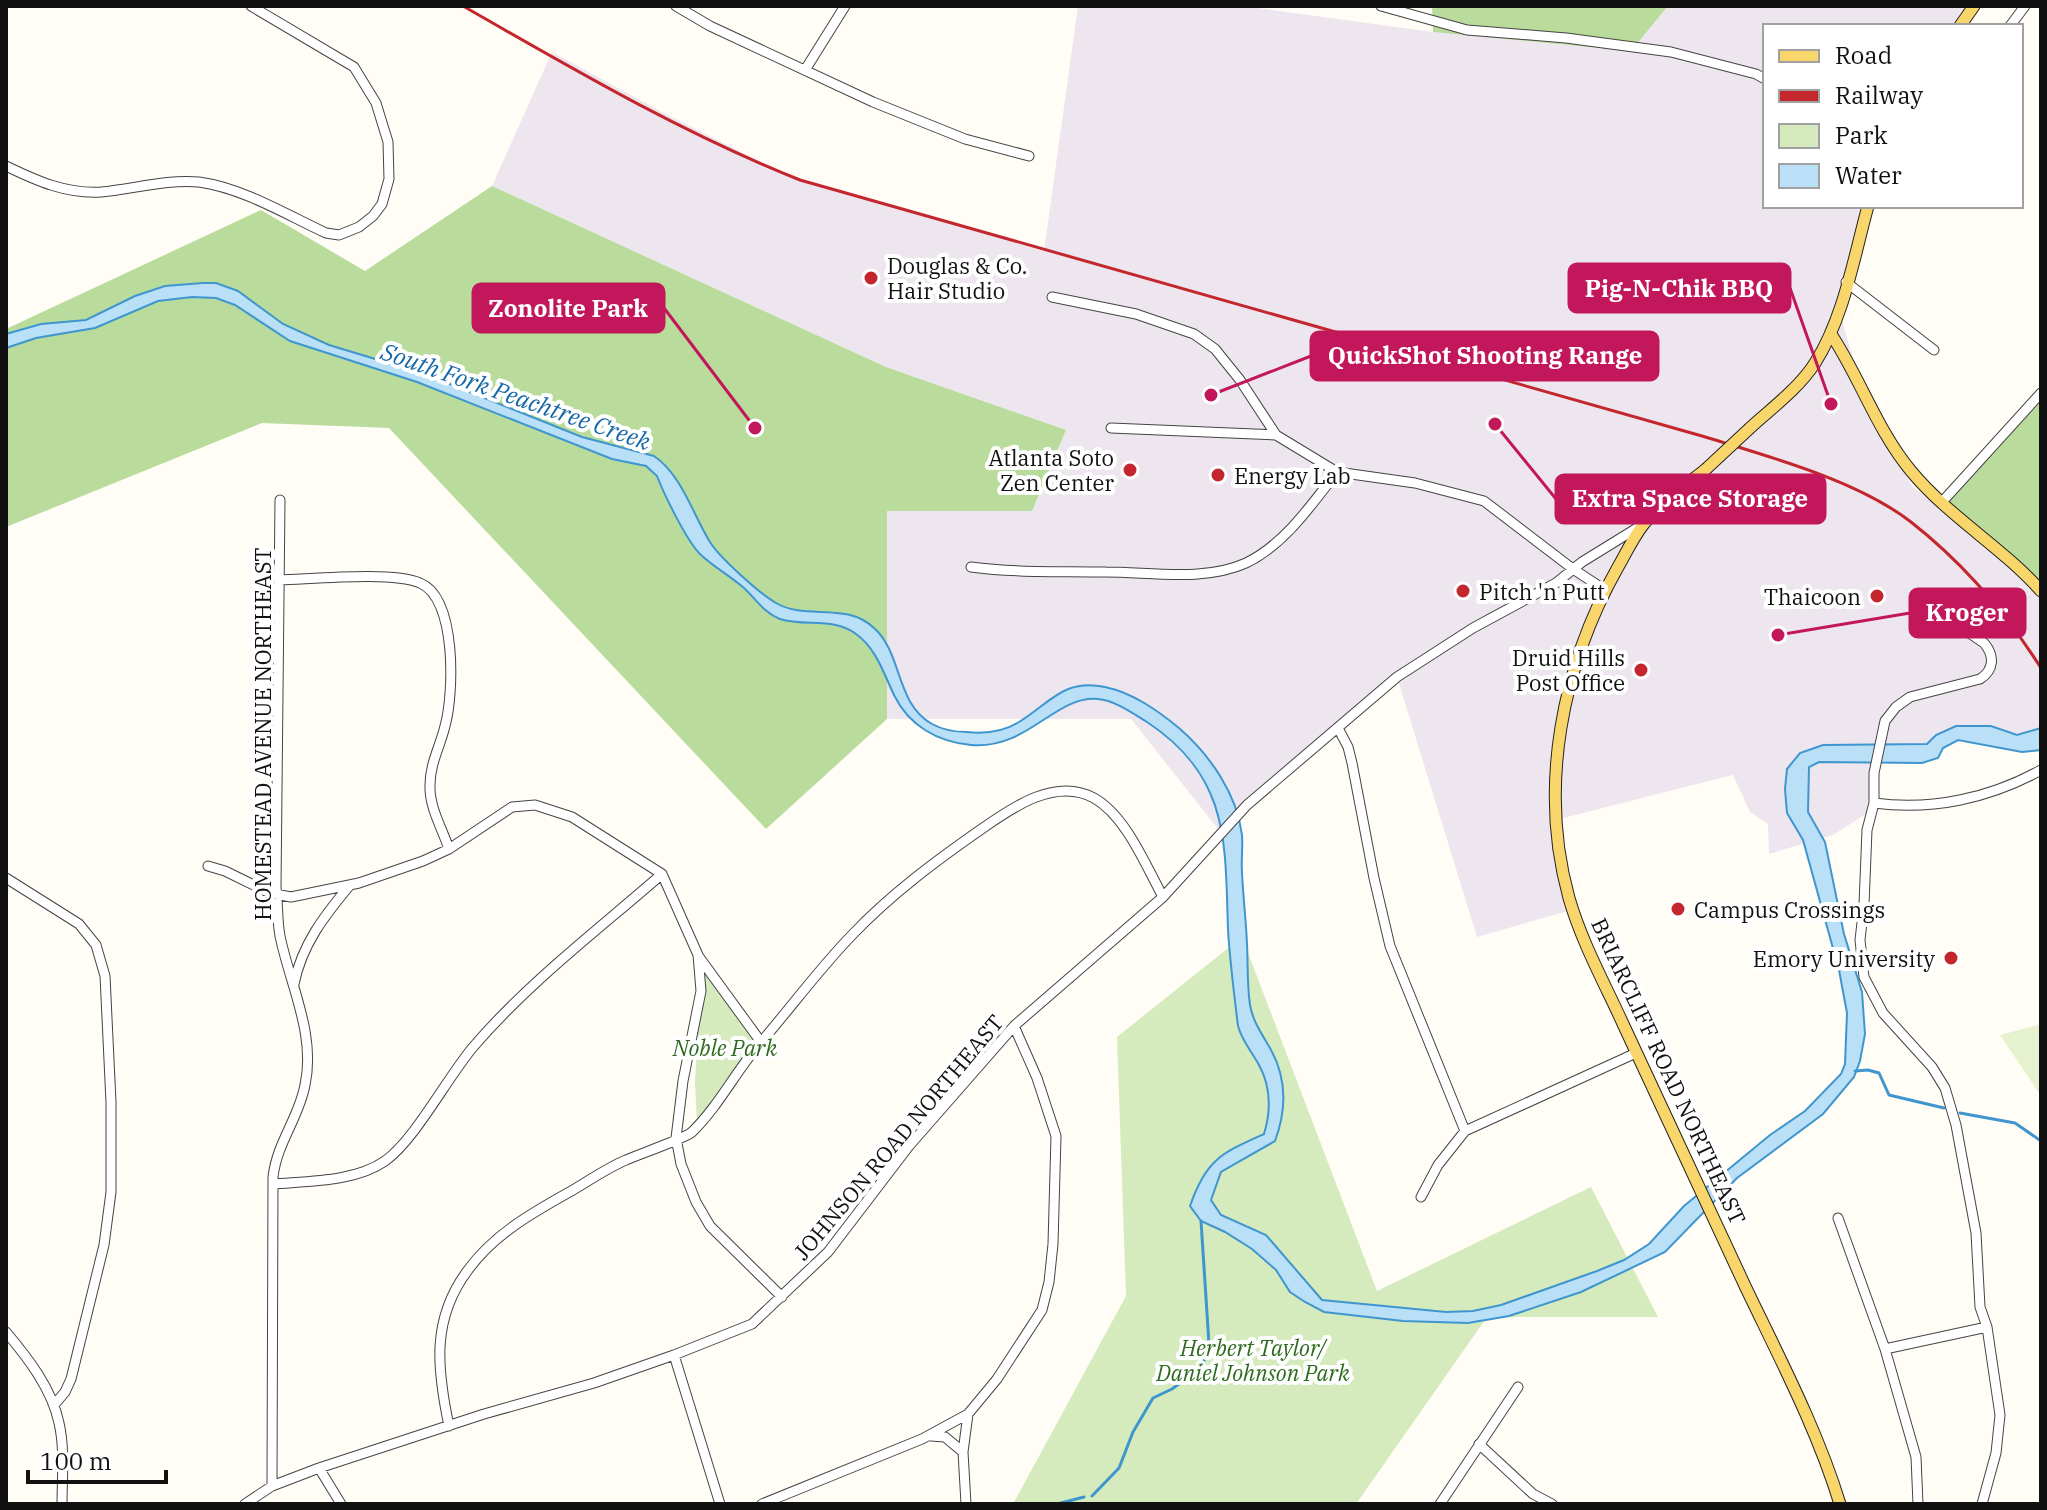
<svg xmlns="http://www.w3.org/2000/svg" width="2047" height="1510" font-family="'IBM Plex Serif',serif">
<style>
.industrial{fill:#eee6ef}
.green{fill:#d5ebbd}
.forest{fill:#b9dc9c}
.pitch{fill:#e6f2cf}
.water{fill:#b9e0f7;stroke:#3f96cf;stroke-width:2}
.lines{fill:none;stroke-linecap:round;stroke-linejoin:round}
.stream{stroke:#3f96cf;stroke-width:3}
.minor-casing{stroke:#444;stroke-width:11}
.major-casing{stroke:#222;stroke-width:13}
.minor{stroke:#fff;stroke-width:9}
.major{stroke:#f9d66b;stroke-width:11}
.rail{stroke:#c4262e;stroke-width:3}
.major-bridge-casing{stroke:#222;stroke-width:13;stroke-linecap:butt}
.major-bridge{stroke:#f9d66b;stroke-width:11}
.poi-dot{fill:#c4262e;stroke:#fff;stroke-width:3}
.labels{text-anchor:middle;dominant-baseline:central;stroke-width:8;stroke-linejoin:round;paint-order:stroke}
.poi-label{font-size:22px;fill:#111;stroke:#fff;text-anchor:start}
.street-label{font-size:22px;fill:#111;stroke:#fff}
.park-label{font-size:22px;font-style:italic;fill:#2f6b1f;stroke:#fff}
.water-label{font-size:24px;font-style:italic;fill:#1768a6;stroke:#fff}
.leader{fill:none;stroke:#c2185b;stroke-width:3}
.callout-dot{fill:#c2185b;stroke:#fff;stroke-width:3}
.callout{fill:#c2185b;stroke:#c2185b;stroke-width:3}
.callout-label{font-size:24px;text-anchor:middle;font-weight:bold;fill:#fff}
</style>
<rect width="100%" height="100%" fill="#fffdf5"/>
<path class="industrial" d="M1078,6H1243L1433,32L1631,51L1668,6H1972L1957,26H1765V206H1872L1841,317L1871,420L1913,487L2041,590V732L1876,751L1869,812L1833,835L1769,854L1768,824L1750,812L1733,775L1563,818L1561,865L1575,909L1477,937L1397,677L1222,834L1131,719H887V510L1032,511L1066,430L886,367L492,186L552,52L662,112L795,179L1044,251Z"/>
<path class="green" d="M1242,937L1377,1291L1591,1187L1658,1317H1487L1356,1504H1013L1126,1296L1117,1037Z
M702,966L761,1048L697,1123L695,1083Z"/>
<path class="forest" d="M1432,6H1668L1631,51L1433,32Z
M492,186L886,367L1066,430L1032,511H887V719L766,829L389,428L262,423L6,527V329L261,210L365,271Z
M2041,401V590L1937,504Z"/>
<path class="pitch" d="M2041,1024V1096L2000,1035Z"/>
<path class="water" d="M203,283H216L238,291L283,324L329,345L425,374L582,437L654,456C682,475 693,515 710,542C719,557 760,594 776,603C807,621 845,601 874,628C903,654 895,703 932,724C943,730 955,732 967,732C986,734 1003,732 1019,722C1050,703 1064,678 1105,687C1133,693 1157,710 1179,728C1210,755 1237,794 1242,835C1243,848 1241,860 1242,872C1243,896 1246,920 1247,944C1248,964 1247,985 1250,1005C1253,1022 1262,1034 1270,1048C1287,1078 1287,1109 1275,1141L1221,1172L1211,1200L1221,1215L1266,1235L1322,1300L1446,1312L1473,1311L1501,1305L1597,1271L1624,1260L1649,1244L1684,1206L1770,1135L1805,1111L1841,1074L1845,1064L1847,1013L1839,970L1803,840L1787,813L1785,789L1787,769L1800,753L1823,745L1927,744L1936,735L1956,726H1991L2017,735L2041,728V750L2022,752L1958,740L1943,748L1938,758L1922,763L1819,762L1809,767L1808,812L1825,842L1844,934L1862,992L1865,1034L1860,1061L1854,1077L1823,1114L1737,1178L1665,1252L1581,1292L1509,1316L1468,1323L1403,1321L1324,1312L1305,1302L1290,1292L1276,1270L1252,1249L1225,1232L1201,1221L1190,1206C1206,1159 1222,1153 1264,1134C1271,1111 1271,1087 1259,1065C1252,1052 1242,1041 1238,1026C1234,994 1230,962 1228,930C1225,842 1230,777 1147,722C1134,714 1114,700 1098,699C1055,695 1028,750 971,745C938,742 909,726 894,695C884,674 876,648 856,634C834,617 805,627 780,619C764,613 756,599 744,588C730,576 714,567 701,555C687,542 664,494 657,476L646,466L612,459L417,382L290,341L235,305L216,298L192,297L158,301L95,328L36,338L6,348V334L41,324L86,320L135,296L165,286Z"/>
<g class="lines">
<path class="stream" d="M1855,1071L1868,1070L1879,1073L1889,1095L1944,1108
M1960,1113L2015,1123L2041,1141
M1092,1496L1119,1468L1133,1432L1153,1398L1172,1389L1202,1367L1209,1344L1201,1221
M1057,1504L1084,1497"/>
<g class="minor-casing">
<path id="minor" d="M676,6L710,26L873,102L965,139L1029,156
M1381,6L1467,30L1566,38L1671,52L1756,74L1765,79
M2010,26L2025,6
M805,70L845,6
M6,166C37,181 66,194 101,192C134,189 166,179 199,182C243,188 287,215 326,233L339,235L359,227L373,216L382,204L389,179L388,142L376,103L354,67L251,6
M1846,282L1934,350
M1052,297L1136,314L1194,334L1215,349L1240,380L1276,435L1337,472L1415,483L1484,501L1573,569L1605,590
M1111,428L1276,435
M1942,502L2041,393
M971,567C1016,573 1061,571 1106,572C1151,572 1204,582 1246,563C1284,545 1312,504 1337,472
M280,580C313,579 393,571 420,583C457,598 454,694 445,726C440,747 430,763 430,785C429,807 442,828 449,849
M1937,611L1984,643C1995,656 1994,670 1980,679L1910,697L1896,707L1885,721L1874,773V803L1867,830L1864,905L1860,940L1864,977L1883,1013L1932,1067L1945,1088L1956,1125L1976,1233L1980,1307L1987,1327L2000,1415L1996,1453L1982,1504
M1338,728L1348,747L1352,763L1374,878L1390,946L1465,1131
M1874,803C1932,811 1990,798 2041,770
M208,866L225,871L270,893L291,897L359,883L423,861L449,849L512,807L535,805L572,817L662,874L698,955L701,991L683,1081L676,1138L681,1164L696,1202L710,1226L782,1297
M6,878L79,924L96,945L105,976L111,1102V1192L104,1245L71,1379L65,1392L54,1405
M699,957L761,1042
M294,984C302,944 325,915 350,885
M273,1184C308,1181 355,1182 385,1161C415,1140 448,1076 474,1046C529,982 599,929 662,874
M1421,1197L1438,1165L1465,1131L1636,1053
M1838,1218L1885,1349L1916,1457L1918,1504
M6,1332C28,1358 52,1389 59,1423C65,1449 62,1478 62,1504
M1885,1349L1987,1327
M674,1355L720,1504
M449,1426C437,1369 431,1319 468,1270C495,1233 534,1212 573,1190C590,1180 607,1168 626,1160C637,1155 686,1138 692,1132C719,1106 737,1069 762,1041C792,1006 820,968 852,935C891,894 937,860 983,828C1013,807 1056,777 1094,798C1126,816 1146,866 1163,897
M931,1436L945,1437L963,1452
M1479,1444L1533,1494L1552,1504
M319,1468L341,1504
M272,1486L273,1177C277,1142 299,1118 305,1085C316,1034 290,985 280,936C277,920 278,903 276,887L280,500
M245,1504L272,1486L319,1468L484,1414L594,1383L674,1355L752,1324L828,1252L909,1146L1014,1026L1163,897L1247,805L1397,677L1473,628L1556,583L1582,562L1642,525
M762,1504L922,1439L968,1414L997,1379L1042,1310L1049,1282L1053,1244L1056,1136L1037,1078L1014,1026
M966,1504L963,1452L968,1414
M1440,1504L1518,1387"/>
</g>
<g class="major-casing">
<path id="major" d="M1960,26L1974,6
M1831,334C1860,378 1877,430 1911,471C1949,517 2002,547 2041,591
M1750,428C1772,408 1799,388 1815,363C1844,317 1854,257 1868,206
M1706,469C1685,486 1659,504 1643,525C1633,538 1626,553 1618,567C1562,666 1538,787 1569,898C1582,943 1605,984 1624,1026C1665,1113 1705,1201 1746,1288C1780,1359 1817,1429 1840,1504"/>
</g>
<use href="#minor" class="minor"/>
<use href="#major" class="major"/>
<path class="rail" d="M463,6C573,69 682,133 800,180L1702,436C1767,456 1857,480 1911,522C1962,562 2006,613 2041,668"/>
<g class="major-bridge-casing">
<path id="major-bridge" d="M1706,469L1750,428"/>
</g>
<use href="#major-bridge" class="major-bridge"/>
</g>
<g class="poi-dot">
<circle cx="871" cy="278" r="8"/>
<circle cx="1130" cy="470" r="8"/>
<circle cx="1218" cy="475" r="8"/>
<circle cx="1463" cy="591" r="8"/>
<circle cx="1877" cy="596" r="8"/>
<circle cx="1641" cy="670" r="8"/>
<circle cx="1678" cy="909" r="8"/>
<circle cx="1951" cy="958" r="8"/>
</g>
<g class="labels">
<g class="poi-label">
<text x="887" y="265">Douglas &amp; Co.<tspan x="887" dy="25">Hair Studio</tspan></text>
<text x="1114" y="457" text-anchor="end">Atlanta Soto<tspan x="1114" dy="25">Zen Center</tspan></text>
<text x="1234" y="475">Energy Lab</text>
<text x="1479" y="591">Pitch 'n Putt</text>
<text x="1861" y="596" text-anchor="end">Thaicoon</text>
<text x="1625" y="657" text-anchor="end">Druid Hills<tspan x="1625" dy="25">Post Office</tspan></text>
<text x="1694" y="909">Campus Crossings</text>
<text x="1935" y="958" text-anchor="end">Emory University</text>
</g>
<g class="street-label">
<text transform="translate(262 734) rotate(-90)">HOMESTEAD AVENUE NORTHEAST</text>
<text transform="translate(1669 1071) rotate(65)">BRIARCLIFF ROAD NORTHEAST</text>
<text transform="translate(898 1137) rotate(-50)">JOHNSON ROAD NORTHEAST</text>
</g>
<g class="park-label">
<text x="725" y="1047">Noble Park</text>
<text x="1253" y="1347">Herbert Taylor/<tspan x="1253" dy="25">Daniel Johnson Park</tspan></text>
</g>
<g class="water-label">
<text transform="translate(516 396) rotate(19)">South Fork Peachtree Creek</text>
</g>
</g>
<path class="leader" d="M1831 404L1790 288M755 428L664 308M1211 395L1311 356M1495 424L1556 499M1778 635L1910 613"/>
<g class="callout-dot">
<circle cx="1831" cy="404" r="8"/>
<circle cx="755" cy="428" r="8"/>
<circle cx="1211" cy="395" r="8"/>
<circle cx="1495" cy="424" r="8"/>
<circle cx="1778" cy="635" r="8"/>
</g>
<g class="callout">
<rect x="1569" y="264" width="221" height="48" rx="8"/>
<rect x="473" y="284" width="191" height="48" rx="8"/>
<rect x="1311" y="332" width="347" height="48" rx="8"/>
<rect x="1556" y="475" width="269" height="48" rx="8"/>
<rect x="1910" y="589" width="115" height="48" rx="8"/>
</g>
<g class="callout-label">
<text x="1679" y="297">Pig-N-Chik BBQ</text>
<text x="568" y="317">Zonolite Park</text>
<text x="1485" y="364">QuickShot Shooting Range</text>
<text x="1690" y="507">Extra Space Storage</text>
<text x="1967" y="621">Kroger</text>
</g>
<rect width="2047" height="1510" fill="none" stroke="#111111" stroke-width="16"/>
<rect x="1763" y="24" width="260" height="184" fill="#ffffff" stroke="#a0a0a0" stroke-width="2"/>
<rect x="1779" y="50" width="40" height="12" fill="#f9d66b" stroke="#a0a0a0" stroke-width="2"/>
<text x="1835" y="64" font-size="24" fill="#111111">Road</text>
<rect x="1779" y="90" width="40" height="12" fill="#c4262e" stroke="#a0a0a0" stroke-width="2"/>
<text x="1835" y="104" font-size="24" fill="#111111">Railway</text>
<rect x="1779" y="124" width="40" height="24" fill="#d5ebbd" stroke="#a0a0a0" stroke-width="2"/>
<text x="1835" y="144" font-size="24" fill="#111111">Park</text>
<rect x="1779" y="164" width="40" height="24" fill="#b9e0f7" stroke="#a0a0a0" stroke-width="2"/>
<text x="1835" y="184" font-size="24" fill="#111111">Water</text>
<path d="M28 1470v12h138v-12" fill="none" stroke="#111111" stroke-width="4"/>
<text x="40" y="1470" font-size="24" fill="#111111" stroke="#ffffff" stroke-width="6" paint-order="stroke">100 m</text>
</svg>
